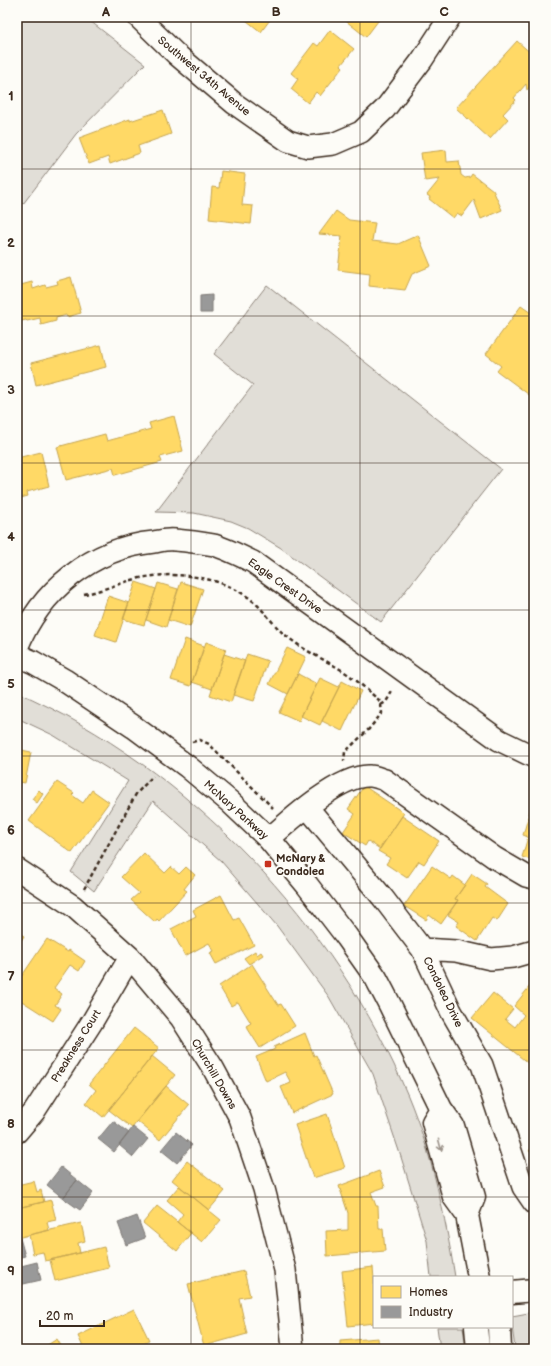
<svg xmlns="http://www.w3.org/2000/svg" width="551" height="1366" font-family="'Balsamiq Sans',sans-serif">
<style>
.green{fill:#e1ded7;stroke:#8e847a}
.homes{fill:#ffd966;stroke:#c4a450}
.industry{fill:#999;stroke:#7d7874}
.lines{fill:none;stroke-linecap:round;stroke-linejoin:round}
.street-casing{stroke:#3b2a1e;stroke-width:24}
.secondary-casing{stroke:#3b2a1e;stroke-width:25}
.path{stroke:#3b2a1e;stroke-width:2.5;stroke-dasharray:4 3;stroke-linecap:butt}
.street{stroke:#fdfcf7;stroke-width:21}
.secondary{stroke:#fdfcf7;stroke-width:22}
.oneway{stroke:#9c938a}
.grid{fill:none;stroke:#3b2a1e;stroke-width:1;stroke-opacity:0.55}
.poi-dot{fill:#c8321e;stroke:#fdfcf7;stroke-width:1.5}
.labels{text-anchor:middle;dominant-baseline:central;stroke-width:4;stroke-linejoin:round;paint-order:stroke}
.street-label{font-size:11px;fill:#3b2a1e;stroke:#fdfcf7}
.poi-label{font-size:11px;font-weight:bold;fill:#3b2a1e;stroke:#fdfcf7;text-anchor:start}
.neatline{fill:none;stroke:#3b2a1e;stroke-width:1.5}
.grid-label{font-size:13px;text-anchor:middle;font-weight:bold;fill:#3b2a1e}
</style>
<rect width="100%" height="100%" fill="#fdfcf7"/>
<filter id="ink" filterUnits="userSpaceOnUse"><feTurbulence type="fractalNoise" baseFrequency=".025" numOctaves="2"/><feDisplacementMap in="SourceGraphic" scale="8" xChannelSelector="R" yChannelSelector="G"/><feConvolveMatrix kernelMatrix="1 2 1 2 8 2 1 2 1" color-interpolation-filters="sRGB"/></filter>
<g filter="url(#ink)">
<path class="green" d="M17,17H85L145,64L76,134L23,204L17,199Z
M267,285L501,469L381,622L281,548L248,528L231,521L194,513L156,512L253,385L214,354Z
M17,692C188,767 336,924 408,1096C432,1154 445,1215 455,1277H431L427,1241L401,1157L373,1074L329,997L277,926L221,861L153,801L94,891L71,872L128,781L53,735L17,718Z
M534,1312V1349H515L512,1326V1316Z
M437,1327H463L466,1349H440Z"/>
<path class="homes" d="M242,17H272L261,32Z
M341,17H381L366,37Z
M330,30L354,49L341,65L343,67L320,96L316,92L308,103L291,89L298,79L291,73L314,43L318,46Z
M517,41L534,56V82L527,90L526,84L514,98L516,100L503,114L508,119L490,139L456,108Z
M163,110L171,134L138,146L140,153L110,164L108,157L89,164L79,138L130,119V121Z
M446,150L447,162L459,161L461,175L465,178L470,177L472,174L493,190L502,210L481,219L474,200L462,216L457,213L453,218L429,199L430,197L427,195L440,179L425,181L421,153Z
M221,171L245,174L242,205L253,206L251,224L209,219L212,187L219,188Z
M336,211L349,220L375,223L372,241L398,244L418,235L431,266L412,274L405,290L369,286L370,274L338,270L342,236L319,234Z
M71,277L81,313L67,317L66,315L56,318V321L41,325L40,318L27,321L26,320L17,322V286L32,282L33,289L45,285L46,287L58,284L57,281Z
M521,306L534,315V395L532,397L497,371L501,366L486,354Z
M101,345L106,367L36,385L31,363Z
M17,377L20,389L17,390Z
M174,416L183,451L160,457L162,462L115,475L113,468L66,480L57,447L105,434L107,441L151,429L149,423Z
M41,452L49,486L27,492L28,496L17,499V458Z
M136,582L156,589L144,625L123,619Z
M181,582L203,589L190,627L168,620Z
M158,583L178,589L166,627L146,620Z
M108,596L129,603L116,642L95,635Z
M185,639L204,646L191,686L171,680Z
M206,642L226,649L212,689L192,682Z
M287,648L306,657L288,694L269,684Z
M224,654L245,661L231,702L210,695Z
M247,654L268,661L254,701L233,695Z
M298,674L317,684L299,721L279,712Z
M320,678L339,687L320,725L301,716Z
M342,681L361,691L342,731L322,721Z
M17,749L31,752L25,783L20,782L17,797Z
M57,782L74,793L72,795L83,803L92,790L109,802L72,853L29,821Z
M364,786L404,813L380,849L368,841L365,846L343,832L355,814L348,809Z
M39,790L43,794L37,803L32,799Z
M532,804H534V861L522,857L528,837L523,835Z
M402,816L439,841L424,864L419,861L407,878L386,864L390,858L378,851Z
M144,853L165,873L171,867L179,874L186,867L195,875L184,889L187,891L159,921L157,919L155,922L131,900L139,893L121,877Z
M432,866L451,879L453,876L465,885L455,899L458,900L441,924L429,915L426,920L404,906Z
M472,874L487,884L485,887L508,904L497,921L492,918L477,941L456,926L459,922L448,915L458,900L455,899Z
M221,895L234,920L239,918L254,945L216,964L210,953L214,951L209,943L185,956L171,929L196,916L193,910Z
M17,932L24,936L17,947Z
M47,939L68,952L69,950L85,961L79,971L70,965L54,988L62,994L55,1005L61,1009L53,1021L17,998V983Z
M255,951L257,955L261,952L263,955L249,964L244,958Z
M252,964L278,1005L281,1004L295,1026L260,1048L246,1026L251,1023L238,1002L231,1006L219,986Z
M534,981V1068L472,1018L493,993L513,1009L505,1019L515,1027L524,1015L514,1006Z
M17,1024L21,1027L17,1034Z
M134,1028L159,1048L103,1117L86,1103L96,1090L89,1084Z
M305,1033L314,1056L316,1055L333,1094L292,1113L281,1087L291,1083L285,1072L266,1081L256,1057L275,1049L274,1047Z
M152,1056L175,1075L132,1128L109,1110Z
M166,1086L189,1105L160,1140L137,1121Z
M327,1114L345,1168L313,1178L295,1125Z
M534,1145V1154L529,1151Z
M187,1161L225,1191L209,1210L172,1180Z
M379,1171L385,1187L371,1192L376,1206H378L379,1229H383L385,1251L327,1256L326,1231L348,1230V1213L339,1186Z
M34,1181L37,1192L41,1190L44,1202L17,1208V1185Z
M179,1186L221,1220L202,1242L177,1222L183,1214L167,1200Z
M51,1200L56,1220L47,1222L49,1230L17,1238V1208Z
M157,1206L191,1233L177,1251L143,1223Z
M81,1223L85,1241L78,1243L80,1253L45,1261L43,1252L33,1254L29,1235Z
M104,1247L109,1268L55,1281L50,1260Z
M373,1267L374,1279V1323L348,1326L342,1271Z
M244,1271L250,1296L239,1298L247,1334L204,1346L188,1284Z
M134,1309L149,1340L130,1349H84L78,1336Z
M378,1338L379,1349H340V1341Z
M57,1339L63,1349H41Z"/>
<path class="industry" d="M212,295V313H200V296Z
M113,1121L129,1133L114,1152L98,1139Z
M133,1127L148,1139L133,1157L119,1145Z
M176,1132L192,1145L177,1163L161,1150Z
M61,1167L77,1180L63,1198L47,1185Z
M77,1180L93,1193L80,1210L63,1198Z
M137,1216L145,1238L126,1245L118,1223Z
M20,1238L25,1256L17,1258V1239Z
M37,1262L41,1280L19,1285L17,1275V1267Z"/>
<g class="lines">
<g class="street-casing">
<path id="street" d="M138,17L176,54L235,104L288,141L308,147L333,144L361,132L385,109L422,60L450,17
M17,648C40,591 92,548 154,542C160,541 168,539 175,540C187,541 202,543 214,545C227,549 241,556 253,562L499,740L534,757
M307,807L383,898L422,949L451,1011L482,1065L523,1187L534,1203
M269,839C290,820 341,774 370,776C375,776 381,779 385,780L495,858L526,876L534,878
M17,869L73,906L130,957L181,1018L213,1068L240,1118L264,1189L285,1270L293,1349
M422,949L456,951L491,959L513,957L534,951
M17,1132L34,1112L92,1022L130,957"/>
</g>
<g class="secondary-casing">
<path id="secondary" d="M17,655L33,662L64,680L134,727L188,767L230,802L269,839L307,885L347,937L376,978L390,1005L441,1109L453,1126L474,1197L467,1215
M441,1109L433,1122L454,1197L467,1215L479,1277
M512,1292L534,1290
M476,1327L478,1349
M499,1327L500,1349"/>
</g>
<path class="path" d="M84,594C103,591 121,582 140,578C177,571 223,576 253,601C266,612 275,628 289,638C307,653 329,661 349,675C359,682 369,692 379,700L381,705L382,713L369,729L345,752L344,761
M381,705L386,702L393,690
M192,742L200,740L209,744L273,808
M84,889L136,794L153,776"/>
<use href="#street" class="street"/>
<use href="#secondary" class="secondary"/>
</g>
<defs><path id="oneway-shaft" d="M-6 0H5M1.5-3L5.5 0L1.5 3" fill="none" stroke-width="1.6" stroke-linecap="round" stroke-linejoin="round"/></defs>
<use class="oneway" href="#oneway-shaft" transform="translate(440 1145) rotate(75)"/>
</g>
<path class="grid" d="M191,17V1349M360,17V1349M17,169H534M17,316H534M17,463H534M17,610H534M17,756H534M17,903H534M17,1050H534M17,1197H534"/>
<rect class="poi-dot" x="264" y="860" width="8" height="8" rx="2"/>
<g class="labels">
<g class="street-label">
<text transform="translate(204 76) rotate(40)">Southwest 34th Avenue</text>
<text transform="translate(285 586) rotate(35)">Eagle Crest Drive</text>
<text transform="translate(236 810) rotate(42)">McNary Parkway</text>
<text transform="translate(443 992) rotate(64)">Condolea Drive</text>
<text transform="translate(76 1046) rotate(-58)">Preakness Court</text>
<text transform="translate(214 1074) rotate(60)">Churchill Downs</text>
</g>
<g class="poi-label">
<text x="276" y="858">McNary &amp;<tspan x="276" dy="13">Condolea</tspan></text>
</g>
</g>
<rect width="551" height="1366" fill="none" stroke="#fdfcf7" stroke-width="44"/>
<rect x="373" y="1276" width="140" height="52" fill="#fdfcf7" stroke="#afa8a0"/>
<rect x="381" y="1286" width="20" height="12" fill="#ffd966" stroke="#afa8a0"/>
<text x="409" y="1296" font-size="12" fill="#3b2a1e">Homes</text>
<rect x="381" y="1306" width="20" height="12" fill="#999999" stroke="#afa8a0"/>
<text x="409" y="1316" font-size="12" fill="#3b2a1e">Industry</text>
<path d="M40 1320v6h64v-6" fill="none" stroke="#3b2a1e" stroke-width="2"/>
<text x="46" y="1320" font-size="12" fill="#3b2a1e" stroke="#fdfcf7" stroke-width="3" paint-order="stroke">20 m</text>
<rect x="22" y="22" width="507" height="1322" class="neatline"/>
<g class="grid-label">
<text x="106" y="16">A</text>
<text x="276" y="16">B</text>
<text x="444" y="16">C</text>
<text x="11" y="100">1</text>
<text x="11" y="247">2</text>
<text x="11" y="394">3</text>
<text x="11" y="541">4</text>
<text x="11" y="688">5</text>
<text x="11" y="834">6</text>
<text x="11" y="981">7</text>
<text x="11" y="1128">8</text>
<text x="11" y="1275">9</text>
</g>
</svg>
